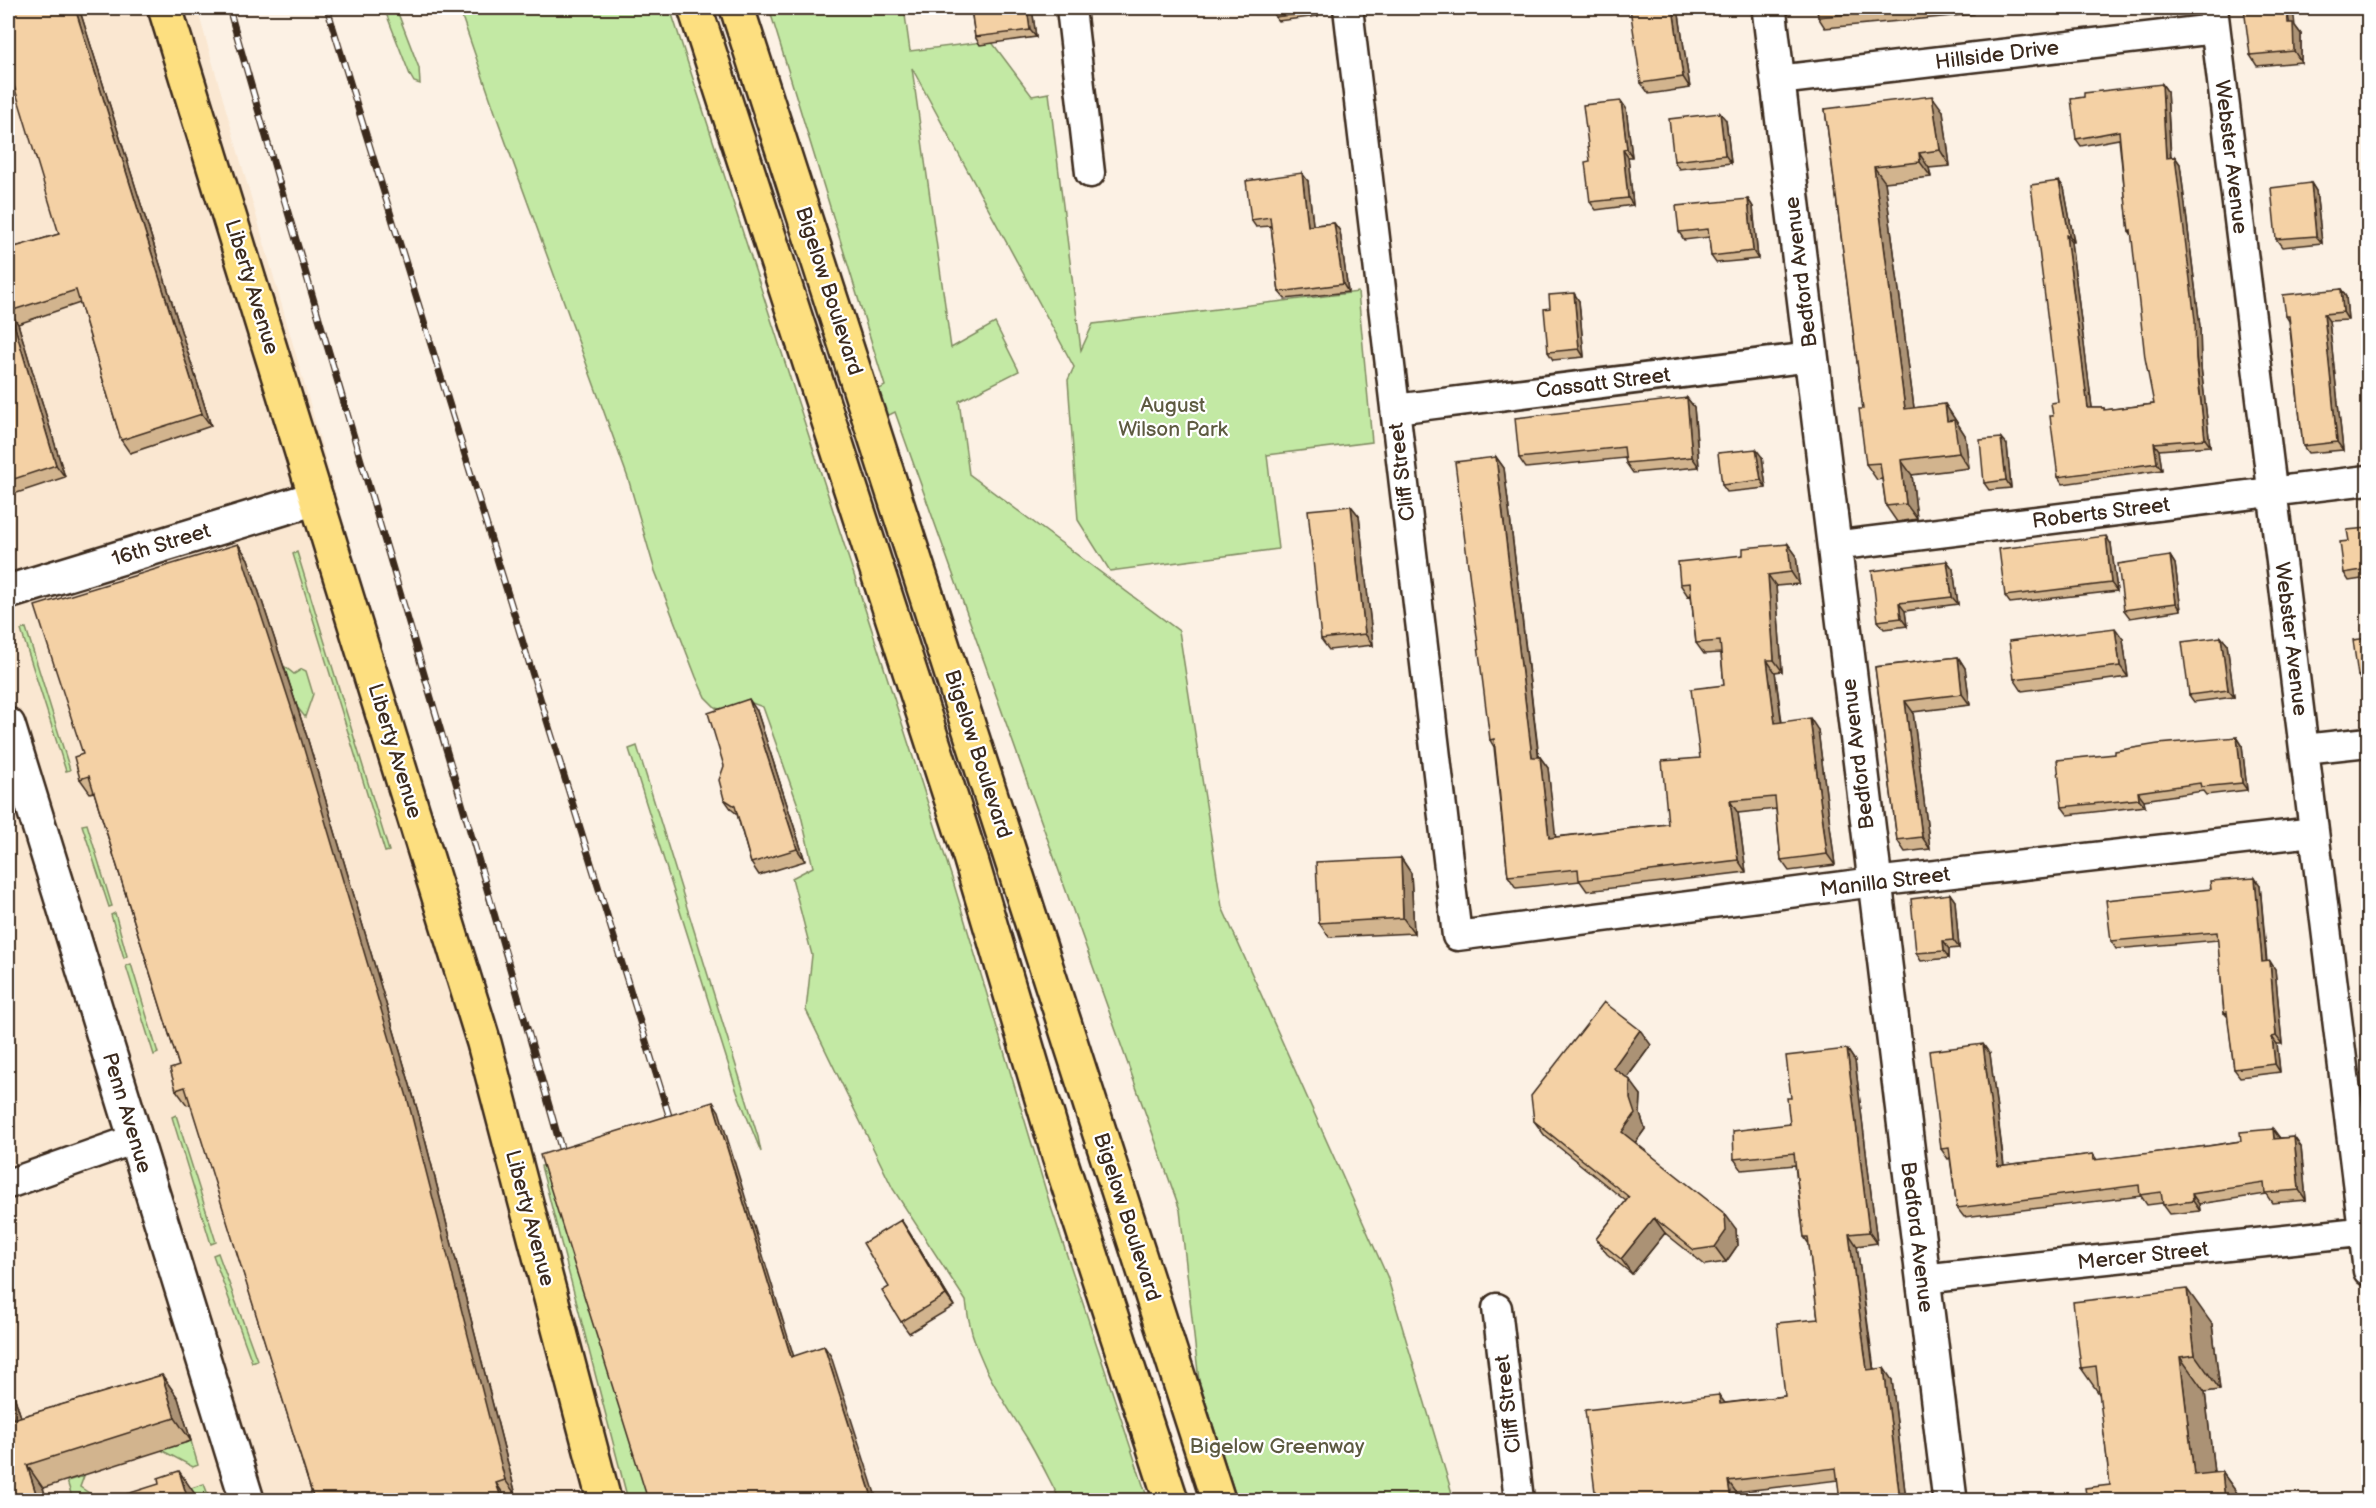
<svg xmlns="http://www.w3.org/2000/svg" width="2376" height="1508" font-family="'Balsamiq Sans',sans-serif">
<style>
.built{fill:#fae7d1}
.green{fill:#c3e9a4;stroke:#7f8a61;stroke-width:1.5}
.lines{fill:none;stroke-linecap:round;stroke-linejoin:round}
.street-casing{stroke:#3b2a1e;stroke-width:33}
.secondary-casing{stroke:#3b2a1e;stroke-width:38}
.primary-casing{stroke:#3b2a1e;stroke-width:38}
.street{stroke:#fff;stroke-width:28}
.secondary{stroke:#fff;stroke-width:33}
.primary{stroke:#fddf80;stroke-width:33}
.rail-casing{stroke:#3b2a1e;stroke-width:7}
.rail{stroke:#fff;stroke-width:4.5;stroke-dasharray:14;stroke-linecap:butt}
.wall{fill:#d2b48e;stroke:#3b2a1e;stroke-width:1.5}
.shaded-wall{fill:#ab9274;stroke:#3b2a1e;stroke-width:1.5}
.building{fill:#f4d1a5;stroke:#3b2a1e;stroke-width:1.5}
.labels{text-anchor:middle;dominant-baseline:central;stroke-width:4.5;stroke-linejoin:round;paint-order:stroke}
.street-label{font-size:21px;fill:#3b2a1e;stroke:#fff}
.park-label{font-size:21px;fill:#5d5a40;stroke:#fff}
</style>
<rect width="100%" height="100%" fill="#fcf1e4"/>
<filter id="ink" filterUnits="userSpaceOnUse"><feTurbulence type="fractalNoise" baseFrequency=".0167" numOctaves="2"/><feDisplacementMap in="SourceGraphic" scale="12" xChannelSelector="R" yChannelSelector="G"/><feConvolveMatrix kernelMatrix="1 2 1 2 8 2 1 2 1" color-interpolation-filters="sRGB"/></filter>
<g filter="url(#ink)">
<path class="built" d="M8,8H197L524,1154L638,1500H8Z"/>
<path class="green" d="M384,8H396L419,68L420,84L414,82L410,75Z
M459,8H670L880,655L952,878L1049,1201L1148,1500H1060C1050,1481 1041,1462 1030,1443C1002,1398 971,1356 966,1301L893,1189L806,1010L812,955L792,878L813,867L800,811L763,707L752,703L723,710L716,708L705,697L696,677L655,571L628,478L497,118Z
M769,8H904L910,51L991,41L1032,96L1049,93L1081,350L1093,324L1358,292L1372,442L1267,455L1278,549L1110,571L1078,520L1068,380L1074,367L912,68L951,348L995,323L1019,371L959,401L969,474L1179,631L1222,907L1387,1276L1454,1500H1237L1199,1381L1180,1210L895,412L887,416L878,390L885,386Z
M297,552L389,851L385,852L293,554Z
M26,628L70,770L66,771L21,630Z
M284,666L294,674L302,669L306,671L313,694L305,717L297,707Z
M637,746L758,1137L761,1152L737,1092L629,749Z
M87,824L112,906L109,907L82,825Z
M115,913L127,956L124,958L111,915Z
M131,964L158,1053L154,1055L126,966Z
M176,1115L216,1242L211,1244L172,1117Z
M547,1165L652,1500H628L541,1166Z
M218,1253L257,1360L252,1362L213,1255Z
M191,1441L198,1465L193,1467L161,1450Z
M84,1476L80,1487L92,1495L88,1500H73L67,1481Z
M204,1484L210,1500H197L172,1494Z"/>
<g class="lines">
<g class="street-casing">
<path id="street" d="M1071,8L1090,173
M1348,8L1457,936L1874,882L2314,832
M2213,8L2368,1271
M1778,80L2215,29
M1395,409L1811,357
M1833,546L2368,480
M2304,749L2368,742
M8,1184L135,1139
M1922,1279L2368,1231
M1497,1308L1519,1500"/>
</g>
<g class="secondary-casing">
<path id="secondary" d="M1769,8L1950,1500
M8,592L316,498
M8,725L247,1500"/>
</g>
<g class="primary-casing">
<path id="primary" d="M165,8L484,1043L604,1500
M695,8L971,860L1059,1156L1171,1500
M737,8L1218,1500"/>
</g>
<use href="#street" class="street"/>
<use href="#secondary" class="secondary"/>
<use href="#primary" class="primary"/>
<g class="rail-casing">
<path id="rail" d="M229,8C338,392 457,774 564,1159
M327,8L674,1132"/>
</g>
<use href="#rail" class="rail"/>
</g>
<path class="wall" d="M8,8H79L211,426L130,453L121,440L80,303L18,324L65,477L8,496V249L59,234Z
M971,8H1032L1036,37L980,45L975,37Z
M1316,8L1318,16L1278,21L1275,17Z
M1678,8L1690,88L1649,94L1641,83Z
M1817,8H1974V14L1825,28L1818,17Z
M2295,26L2301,34V62L2257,66L2250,55Z
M2162,84L2167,91L2171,157H2175L2180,164L2200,327L2201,367L2210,446L2159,450L2162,470L2063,484L2058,477L2053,416L2058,402L2059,181L2064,188L2074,242H2071L2092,408H2104L2105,410L2154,404L2132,235L2129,231L2119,139L2081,146L2076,139Z
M1626,108L1632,157H1628L1633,205L1596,210L1590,202Z
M1825,109L1943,111L1950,166L1929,168L1931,177L1885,182L1914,408L1945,404L1965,435L1969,468L1912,475L1917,519L1897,522L1886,506L1882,479L1877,480L1866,464L1863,409Z
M1726,120L1731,163L1679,169L1674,161Z
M1308,181L1313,225L1334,223L1340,231L1348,292L1285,299L1279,292L1271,226L1256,227L1251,220Z
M2311,183L2316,191L2322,243L2282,247L2276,239Z
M1748,199L1753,207L1758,259L1716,263L1711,256L1709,237L1684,240L1679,232Z
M2341,289L2346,297L2348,320L2329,321L2343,450L2308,453L2303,446L2289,321L2286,316Z
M1579,301L1584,357L1553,360L1548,352L1550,308Z
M1687,398L1694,407L1699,467L1633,473L1626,463L1625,458L1526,468L1519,458Z
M2007,445L2011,488L1989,490L1984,483Z
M1496,457L1504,468L1539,757H1540L1548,768L1555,837L1668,824L1700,758L1724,685L1721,653L1704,654L1696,643L1691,595L1688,596L1680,584L1743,555L1788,544L1796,555L1799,584L1776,586L1782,671L1775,672L1782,722L1818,730L1835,865L1789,871L1781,860L1776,809L1738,813L1746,872L1587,891L1580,881L1516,888L1508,876L1494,747L1490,740Z
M1762,457L1766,488L1727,492L1722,485Z
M1351,506L1359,516L1373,645L1329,650L1321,639Z
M2368,528V578L2349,581L2344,573L2349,541Z
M238,544L248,559L307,737L418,1112L516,1495L506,1498L507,1500H314L191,1104L187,1105L176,1090L179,1066L94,792L90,793L80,779Z
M2111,544L2117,591L2010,603L2005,596Z
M2170,556L2175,564L2181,610L2130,618L2124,610Z
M1947,561L1953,569L1958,604L1905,611L1907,626L1884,629L1878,621Z
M2221,637L2227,644L2234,697L2194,702L2189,695Z
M2368,638V683L2363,684L2358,676Z
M2123,639L2128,677L2022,691L2014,679Z
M1958,657L1965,668L1970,705L1913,712L1930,849L1905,852L1897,840L1875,667Z
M757,711L805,861L759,875L751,863L737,814L732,810L724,799Z
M2237,737L2242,745L2247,790L2206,795L2203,791L2144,800L2145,806L2068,815L2062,807L2115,754Z
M1401,858L1411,873L1414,933L1329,937L1319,923Z
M2260,885L2267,962L2275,969L2282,1044H2277L2280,1072L2240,1077L2234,1069L2228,1017L2224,1013L2218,940L2116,949L2111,941Z
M1950,894L1955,901L1959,948L1949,949V958L1921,961L1916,953Z
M1651,1045L1627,1078L1641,1095L1640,1114L1645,1129L1635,1143L1736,1229L1737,1246L1726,1262L1705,1265L1665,1233L1632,1274L1607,1254L1596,1239L1626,1201L1545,1136L1534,1121Z
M1847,1049L1855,1061L1877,1243L1857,1246L1874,1369L1892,1380L1906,1500H1840L1838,1480L1736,1492L1737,1500H1596L1725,1403L1785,1396L1818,1319L1809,1244L1804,1237L1795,1165L1742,1170L1734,1159L1790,1124L1791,1098Z
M1990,1054L2004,1165L2093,1154L2097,1160L2208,1146L2241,1141L2273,1129L2280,1138L2294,1137L2301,1147L2306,1200L2272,1203L2266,1194L2199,1204L2200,1211L2170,1214L2162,1203L2147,1205L2141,1196L1964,1217L1957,1208L1950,1158L1948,1159L1941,1149Z
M901,1220L909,1232L954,1306L909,1333L901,1322L889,1287Z
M2212,1324L2220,1390L2205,1392L2214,1473L2222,1472L2242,1500H2087L2110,1485L2100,1395L2081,1368Z
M162,1375L178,1398L191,1441L43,1488L47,1500H8V1377L21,1417Z"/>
<path class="shaded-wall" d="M75,8H79L211,426L202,414Z
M1027,8H1032L1036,37L1030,30Z
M1314,8H1316L1318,16L1315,12Z
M1673,8H1678L1690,88L1683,77Z
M2287,8H2293L2295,26L2301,34V62L2294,51Z
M2162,84L2167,91L2171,165L2166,158Z
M1932,96L1943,111L1950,166L1940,150Z
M1621,101L1626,108L1632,157L1627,149Z
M1720,113L1726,120L1731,163L1725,155Z
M1623,150L1628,157L1633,205L1628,198Z
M1919,153L1929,168L1931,177L1920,162Z
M2175,157L2180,164L2186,214L2200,327L2201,367L2210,446L2205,439Z
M1874,167L1885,182L1916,424L1905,409Z
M1302,173L1308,181L1314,233L1308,226Z
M2059,181L2064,188L2074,242L2069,235Z
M2311,183L2316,191L2322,243L2316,236Z
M1748,199L1753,207L1758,259L1753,251Z
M1334,223L1340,231L1348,292L1343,284Z
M2066,235L2071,242L2093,415L2088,408Z
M2341,289L2346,297L2348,320L2343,312Z
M1574,293L1579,301L1584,357L1579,349Z
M10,311L18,324L65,477L56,465Z
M2324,314L2329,321L2343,450L2337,442Z
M1687,398L1694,407L1699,467L1692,457Z
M1945,404L1965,435L1969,468L1959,453L1947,421Z
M2001,438L2007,445L2011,488L2006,480Z
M2154,443L2159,450L2162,470L2157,463Z
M1756,449L1762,457L1766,488L1761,480Z
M1496,457L1504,468L1540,769L1532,757Z
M1901,460L1912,475L1917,519L1906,504Z
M1351,506L1359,516L1373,645L1365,634Z
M2106,536L2111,544L2117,591L2111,583Z
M238,544L248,559L307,737L418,1112L516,1495L505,1480Z
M1788,544L1796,555L1799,584L1791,572Z
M2170,556L2175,564L2181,610L2176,603Z
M1947,561L1953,569L1958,604L1952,597Z
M1768,575L1776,586L1782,671L1774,660Z
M1899,603L1905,611L1907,626L1901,618Z
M2115,628L2123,639L2128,677L2120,666Z
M2221,637L2227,644L2234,697L2228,690Z
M1958,657L1965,668L1970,705L1962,694Z
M1767,660L1775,672L1783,734L1775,723Z
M749,699L757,711L805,861L797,849Z
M1905,701L1913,712L1930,849L1922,837Z
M1810,718L1818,730L1835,865L1827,854Z
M2237,737L2242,745L2247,790L2242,783Z
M1540,757L1548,768L1557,849L1549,838Z
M2138,792L2144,800L2145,806L2139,799Z
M1730,801L1738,813L1746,872L1738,860Z
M1401,858L1411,873L1414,933L1403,918Z
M2255,878L2260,885L2267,970L2262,962Z
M1950,894L1955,901L1959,948L1953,940Z
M1943,941L1949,949V958L1944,951Z
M2270,961L2275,969L2282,1044L2276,1036Z
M1640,1030L1651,1045L1623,1083L1613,1068Z
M2272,1037L2277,1044L2280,1072L2275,1064Z
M1983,1044L1990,1054L2005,1176L1998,1166Z
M1847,1049L1855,1061L1877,1243L1869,1232Z
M1630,1080L1641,1095L1640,1114L1645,1129L1632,1147L1622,1132L1630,1099Z
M713,1102L719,1111L797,1367L791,1357Z
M2273,1129L2280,1139H2274Z
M2294,1137L2301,1147L2306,1200L2299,1190Z
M2192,1194L2199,1204L2200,1211L2193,1201Z
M1725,1214L1736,1229L1737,1246L1726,1262L1715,1247Z
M1654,1218L1665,1233L1632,1274L1621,1259Z
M901,1220L909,1232L954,1306L946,1295Z
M1849,1234L1857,1246L1875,1382L1867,1370Z
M2187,1289L2212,1324L2220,1390L2195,1355Z
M824,1346L831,1356L877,1500H873Z
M2180,1357L2205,1392L2217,1500L2194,1475Z
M1884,1368L1892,1380L1906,1500H1900Z
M162,1375L178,1398L191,1441L175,1418Z
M8,1377L29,1442L13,1419L8,1403Z
M1719,1395L1727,1406L1720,1404Z
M27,1465L43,1488L47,1500H38Z
M179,1471L195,1494L197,1500H188Z
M2222,1472L2242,1500H2225Z
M1728,1481L1736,1492L1737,1500H1731Z
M496,1483L506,1498L507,1500H502Z"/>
<path class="building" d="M8,8H75L202,414L121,440L76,290L10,311L56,465L8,481V249L59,234L8,66Z
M971,8H1027L1030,30L975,37Z
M1274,8H1314L1315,12L1275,17Z
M1630,8H1673L1683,77L1641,83Z
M1817,8H1920L1818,17Z
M2244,8H2287L2288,23H2293L2294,51L2250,55Z
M2162,84L2166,158L2175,157L2181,206L2195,320L2196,359L2205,439L2154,443L2157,463L2058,477L2050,416H2053L2051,403L2058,402L2031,185L2059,181L2069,235H2066L2088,408H2104V410L2154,404L2145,358L2131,230L2129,231L2126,206L2119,131L2076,139L2071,99L2084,97V93Z
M1932,96L1940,150L1919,153L1920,162L1874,167L1905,409L1945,404L1947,421L1954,420L1959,453L1901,460L1906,504L1886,506L1880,463L1866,464L1859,409H1863L1825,109Z
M1621,101L1627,149L1623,150L1628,198L1590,202L1585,162L1590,161L1583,105Z
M1720,113L1725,155L1674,161L1669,119Z
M1302,173L1308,226L1334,223L1343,284L1279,292L1270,217L1251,220L1246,181Z
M2311,183L2316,236L2276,239L2271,188Z
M1748,199L1753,251L1711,256L1708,229L1679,232L1676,206Z
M2341,289L2343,312L2324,314L2337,442L2303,446L2289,316H2286L2283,295Z
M1574,293L1579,349L1548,352L1544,309L1550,308L1549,295Z
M1687,398L1692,457L1626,463L1624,447L1519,458L1515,418Z
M2001,438L2006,480L1984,483L1980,440Z
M1756,449L1761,480L1722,485L1718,453Z
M1496,457L1532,757H1540L1549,838L1668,824L1662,761L1700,758L1691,689L1724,685L1720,641L1696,643L1690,583L1680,584L1678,562L1743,555V548L1788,544L1791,572L1768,575L1774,660H1767L1775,723L1810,718L1827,854L1781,860L1775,797L1730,801L1738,860L1579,880L1578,869L1508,876L1494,739L1490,740L1455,462Z
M1351,506L1365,634L1321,639L1308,510Z
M2368,528V569L2344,573L2340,542L2349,541L2347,530Z
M2106,536L2111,583L2005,596L1999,549Z
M238,544L296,722L407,1097L505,1480L496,1483L502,1500H314L185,1087L176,1090L170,1069L179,1066L89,776L80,779L74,757L83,754L35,606Z
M2170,556L2176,603L2124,610L2118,564Z
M1947,561L1952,597L1899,603L1901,618L1878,621L1872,571Z
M2115,628L2120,666L2014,679L2009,641Z
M2221,637L2228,690L2189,695L2182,642Z
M2368,638V676V675L2358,676L2353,640Z
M1958,657L1962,694L1905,701L1922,837L1897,840L1875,667Z
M749,699L797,849L751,863L735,806L724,799L719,780L724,766L708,713Z
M2237,737L2242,783L2201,787L2200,783L2138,792L2139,799L2062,807L2057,760L2115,754V751L2158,744Z
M1401,858L1403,918L1319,923L1316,862Z
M2255,878L2262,962L2270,961L2276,1036L2272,1037L2275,1064L2234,1069L2227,1012L2224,1013L2217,932L2111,941L2106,900L2211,889L2210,881Z
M1950,894L1953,940L1943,941L1944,951L1916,953L1911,899Z
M1604,1002L1640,1030L1613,1068L1630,1080V1099L1635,1114L1622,1132L1725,1214L1726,1231L1715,1247L1694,1250L1654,1218L1621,1259L1596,1239L1629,1197L1534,1121L1531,1096Z
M1983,1044L1998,1166L2093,1154L2094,1160L2208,1146L2241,1141L2240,1132L2273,1129L2274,1139L2294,1137L2299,1190L2265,1193L2264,1183L2192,1194L2193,1201L2163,1205L2161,1192L2140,1195L2139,1185L1957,1208L1949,1148L1941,1149L1929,1051Z
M1847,1049L1869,1232L1849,1234L1867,1370L1884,1368L1900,1500H1840L1836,1468L1728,1481L1731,1500H1596L1585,1410L1719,1395L1720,1404L1785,1396L1777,1323L1818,1319L1808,1237H1804L1794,1153L1734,1159L1733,1131L1790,1124L1787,1098H1791L1786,1056Z
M713,1102L791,1357L824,1346L873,1500H648L540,1155Z
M901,1220L946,1295L901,1322L882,1291L889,1287L863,1243Z
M2187,1289L2195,1355L2180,1357L2194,1475L2222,1472L2225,1500H2087L2085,1488L2110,1485L2096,1366L2081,1368L2073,1302Z
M162,1375L175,1418L27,1465L38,1500H8V1403L13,1419Z
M179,1471L188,1500H108L159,1484L158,1478Z"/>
</g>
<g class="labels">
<g class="street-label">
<text transform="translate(1997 55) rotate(-7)">Hillside Drive</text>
<text transform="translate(2231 157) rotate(83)">Webster Avenue</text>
<text transform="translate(1801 272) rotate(-97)">Bedford Avenue</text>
<text transform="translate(252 287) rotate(73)">Liberty Avenue</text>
<text transform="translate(829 291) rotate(72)">Bigelow Boulevard</text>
<text transform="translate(1603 383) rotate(-7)">Cassatt Street</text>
<text transform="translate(1402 472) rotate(-97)">Cliff Street</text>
<text transform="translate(2101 513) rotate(-7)">Roberts Street</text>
<text transform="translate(161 545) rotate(-17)">16th Street</text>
<text transform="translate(2291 639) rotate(83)">Webster Avenue</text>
<text transform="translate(395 751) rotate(73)">Liberty Avenue</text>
<text transform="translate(978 754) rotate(72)">Bigelow Boulevard</text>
<text transform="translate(1858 754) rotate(-97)">Bedford Avenue</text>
<text transform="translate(1885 882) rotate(-7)">Manilla Street</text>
<text transform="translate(127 1113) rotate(73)">Penn Avenue</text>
<text transform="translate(1127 1217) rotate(72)">Bigelow Boulevard</text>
<text transform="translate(530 1218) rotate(75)">Liberty Avenue</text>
<text transform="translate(1917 1237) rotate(83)">Bedford Avenue</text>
<text transform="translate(2143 1256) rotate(-6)">Mercer Street</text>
<text transform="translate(1508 1404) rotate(-97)">Cliff Street</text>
</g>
<g class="park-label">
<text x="1173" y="405">August<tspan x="1173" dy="24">Wilson Park</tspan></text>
<text x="1277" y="1446">Bigelow Greenway</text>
</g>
</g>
<rect width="2376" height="1508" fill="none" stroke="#fff" stroke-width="30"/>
<rect x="15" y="15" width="2346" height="1478" fill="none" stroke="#3b2a1e" stroke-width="2" filter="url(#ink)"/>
</svg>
